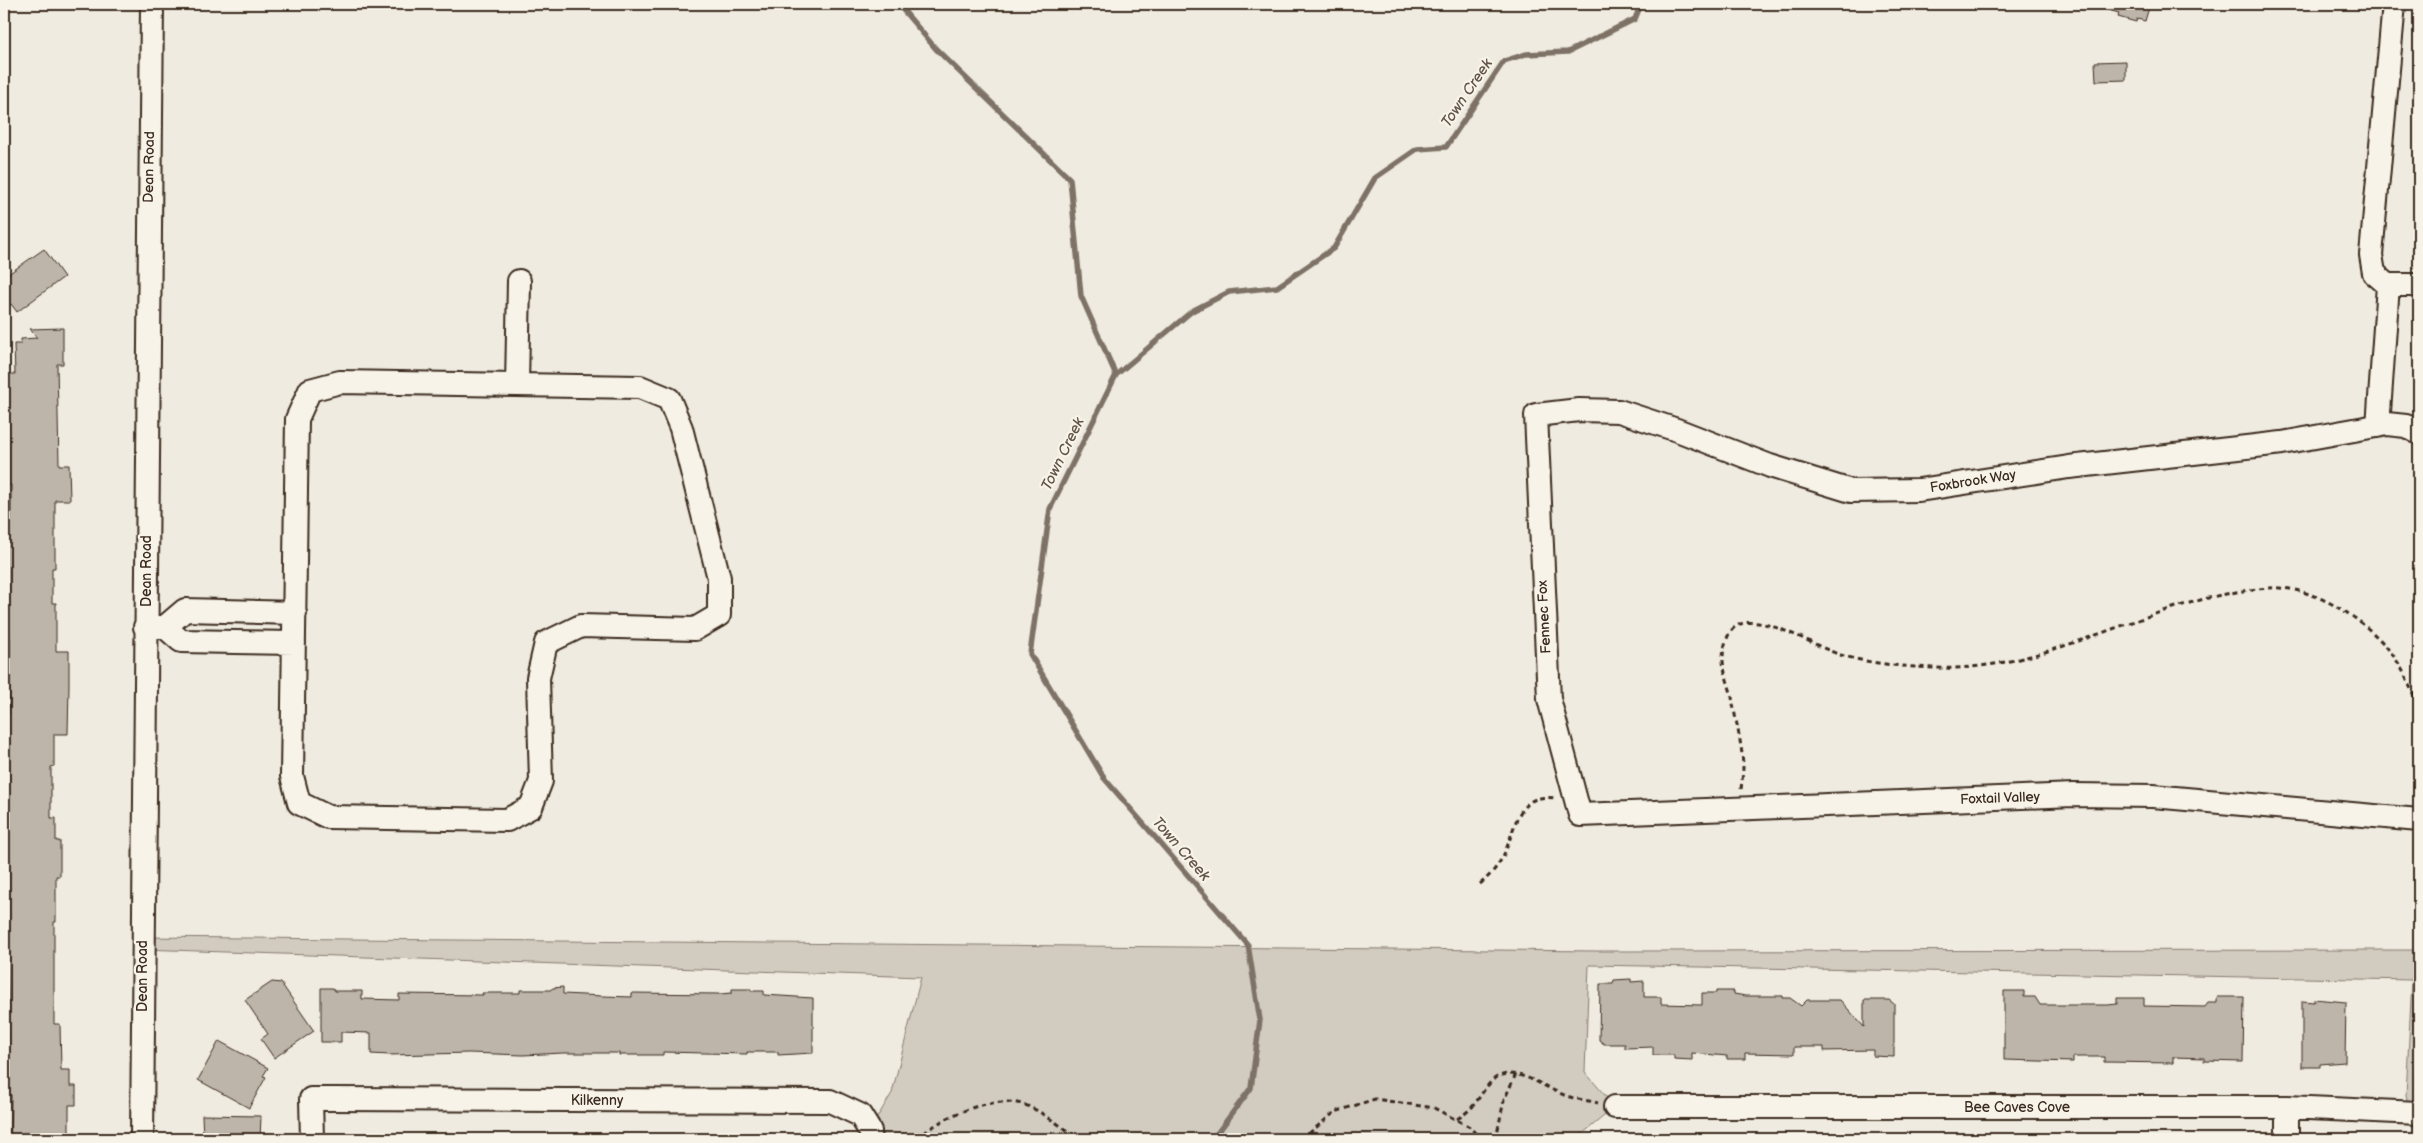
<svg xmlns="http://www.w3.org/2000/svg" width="2423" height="1143" font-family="'Balsamiq Sans',sans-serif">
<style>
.green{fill:#d1cbc0;stroke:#867a6f}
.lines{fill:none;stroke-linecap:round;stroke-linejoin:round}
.stream{stroke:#7e7266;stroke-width:5.5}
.building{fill:#bdb5aa;stroke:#3b2a1e}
.minor-casing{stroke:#3b2a1e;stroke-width:26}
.path{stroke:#3b2a1e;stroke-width:3;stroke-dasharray:5 4;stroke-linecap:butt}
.minor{stroke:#f7f3e8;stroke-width:22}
.labels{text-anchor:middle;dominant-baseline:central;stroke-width:4.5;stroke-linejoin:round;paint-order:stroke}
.street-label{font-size:14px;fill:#3b2a1e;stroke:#f7f3e8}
.water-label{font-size:15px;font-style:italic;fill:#625448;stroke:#f7f3e8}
</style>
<rect width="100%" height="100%" fill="#efebe0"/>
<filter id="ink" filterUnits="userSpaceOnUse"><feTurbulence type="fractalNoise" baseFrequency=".02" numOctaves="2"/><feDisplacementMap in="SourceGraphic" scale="10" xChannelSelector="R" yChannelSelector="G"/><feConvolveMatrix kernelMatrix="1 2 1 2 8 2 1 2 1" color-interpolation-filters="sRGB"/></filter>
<g filter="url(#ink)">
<path class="green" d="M143,937L1599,951L2419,950V1139H2417L2406,1095L2412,980L1589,965L1585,1072L1615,1107L1576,1139H864L892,1093L921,977L142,949Z"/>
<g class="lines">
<path class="stream" d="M898,4L936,49L1070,179L1081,296L1116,375
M1213,1139L1251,1088L1260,1020L1248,945L1104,778L1030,654L1050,509L1116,375L1192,311L1229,292L1277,287L1334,248L1375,178L1417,149L1446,147L1504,61L1526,54L1568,52L1635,19L1641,4"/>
</g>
<path class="building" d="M2100,4H2150L2145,21L2137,19L2136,22L2118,17L2119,13L2100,8Z
M2126,61V80L2096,81L2095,62Z
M44,249L64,277L17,312L11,304L4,309V277Z
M63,328V364H57L59,465H69L70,500H55V568H52V603H56V651H69V686L68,734H54V766L51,767V818H56V841H60V876H56V922H54V1024H60L61,1070H70V1086H76V1105H69V1139H10L11,1095H6L8,1001L4,876V856H9L8,814H4L5,714H9L10,666V637H8V628H5V526L8,525V519H11V485H5L4,455V438L6,439V374H15L14,344H21V339L37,338L30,329Z
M1631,979V982L1644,981V997H1661V1004L1702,1005V993H1716V991H1734V994L1746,996H1782V998H1790L1801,1006L1807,1000H1840L1864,1027V1000H1889L1894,1004V1057L1873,1056V1050L1824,1051V1047H1794V1054L1745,1053V1059H1727V1056L1692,1053V1060L1674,1059V1055H1653V1047L1625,1048V1044H1604L1599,1040L1600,984H1613L1614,980Z
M272,982L281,983L314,1031L274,1058L261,1039L268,1034L245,1000Z
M563,987V994L603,996L632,997V993L720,994L732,993V989H751V991H764V995L813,998V1053L778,1055V1052H747V1054L663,1052V1055H619V1053H563L523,1055L469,1053L390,1055L371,1054V1033L341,1032V1042H321V988H333L335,991H362V999L399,1000V994L483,995L482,993H520V990H550L553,988Z
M2004,991H2024V997H2035L2040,1005H2108L2117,1004V998H2144V1006L2205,1007L2208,1003H2217V997H2244L2243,1062L2204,1061V1058L2173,1057V1063L2104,1062V1057H2073V1062L2004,1060Z
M2314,999L2346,1002L2345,1062L2320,1064V1067H2302V1001L2314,1002Z
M219,1041L268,1068L263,1076L266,1077L249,1108L198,1080Z
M202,1115L261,1116L260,1139H203Z"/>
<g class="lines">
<g class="minor-casing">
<path id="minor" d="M2394,4L2371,255L2374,273L2388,285H2419
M340,382L640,387L669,399L681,428L719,578V615L695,629L581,626L546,643L538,678L541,781L531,807L507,820L328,817L299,803L292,776L297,419L310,390Z
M517,385L519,281
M2378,426L2388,285
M2419,433L2406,426L2387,424L2282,443L2069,467L1919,490L1851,491L1770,466L1677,430L1619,411L1579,410L1536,415L1549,699L1580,815L2073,795L2153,796L2419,820
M145,627H165L185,610L295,613
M165,627L181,641L294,643
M1615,1107H2287L2419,1113
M142,1139L152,4
M312,1139L311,1099H330L830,1101L860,1115L870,1131
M2287,1139V1107"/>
</g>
<path class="path" d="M1741,789C1742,781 1743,773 1743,766C1742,743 1735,719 1732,697C1729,684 1722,668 1723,656C1724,646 1727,633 1735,627C1758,609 1818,649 1844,656C1873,664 1906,667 1936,668C2050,673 2156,595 2270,588C2317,585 2377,626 2400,666C2408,679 2413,695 2419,709
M1480,884C1492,874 1501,863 1507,847C1517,821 1519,793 1555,798
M1457,1119C1479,1106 1478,1094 1493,1080C1513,1063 1543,1087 1564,1095C1574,1099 1587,1100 1598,1103
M917,1139C941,1117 989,1095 1022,1104C1037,1108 1066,1129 1077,1139
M1302,1139L1335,1112L1375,1099L1434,1108L1470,1127L1480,1139
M1496,1139L1504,1100L1516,1074"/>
<use href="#minor" class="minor"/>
</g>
</g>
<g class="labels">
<g class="street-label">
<text transform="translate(149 167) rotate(-89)">Dean Road</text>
<text transform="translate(1973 481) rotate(-9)">Foxbrook Way</text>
<text transform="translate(146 571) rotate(-90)">Dean Road</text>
<text transform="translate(1544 617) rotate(-93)">Fennec Fox</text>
<text transform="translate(2000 798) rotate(-2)">Foxtail Valley</text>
<text transform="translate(142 976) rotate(-90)">Dean Road</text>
<text x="597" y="1100">Kilkenny</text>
<text x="2017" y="1107">Bee Caves Cove</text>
</g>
<g class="water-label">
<text transform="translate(1467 93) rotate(-56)">Town Creek</text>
<text transform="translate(1063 454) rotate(-64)">Town Creek</text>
<text transform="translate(1181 849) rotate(49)">Town Creek</text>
</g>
</g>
<rect width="2423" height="1143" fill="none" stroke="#f7f3e8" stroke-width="20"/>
<rect x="10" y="10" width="2403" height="1123" fill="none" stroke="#3b2a1e" stroke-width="2" filter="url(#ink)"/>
</svg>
